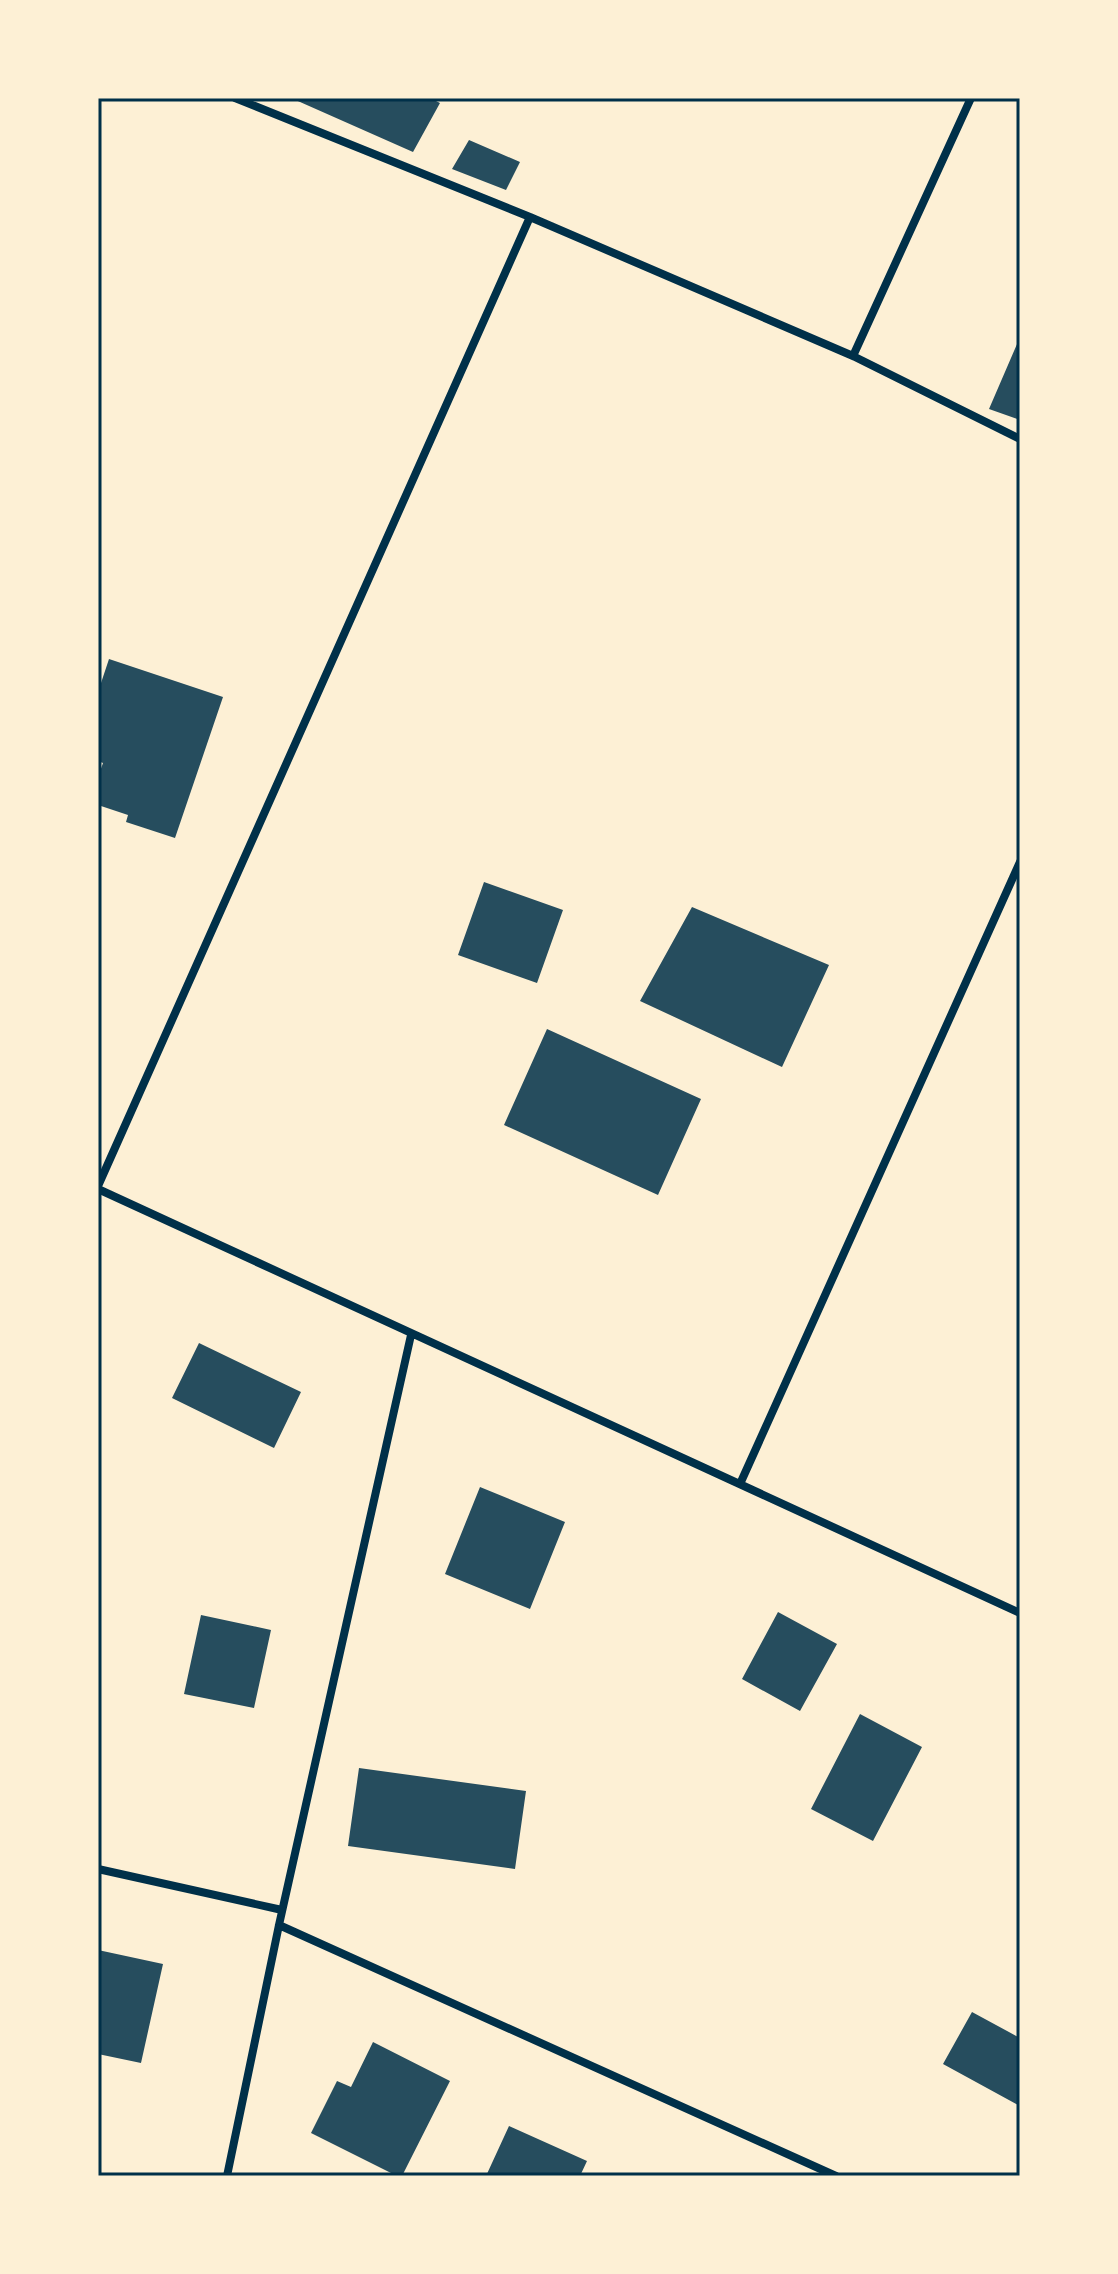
<svg xmlns="http://www.w3.org/2000/svg" width="1118" height="2274" font-family="Overpass,sans-serif">
<style>
.building{fill:#264d5e}
.lines{fill:none;stroke-linecap:round;stroke-linejoin:round}
.minor{stroke:#003049;stroke-width:8}
.neatline{fill:none;stroke:#003049;stroke-width:3}
</style>
<rect width="100%" height="100%" fill="#fdf0d5"/>
<path class="building" d="M291,98H430L440,103L413,152Z
M469,140L520,162L506,190L452,169Z
M1020,337V420L989,409Z
M109,659L223,697L175,838L126,822L128,815L98,805V777L103,763L98,761V692Z
M484,882L563,910L537,983L458,955Z
M692,907L829,965L782,1067L640,1001Z
M547,1029L701,1099L658,1195L504,1125Z
M199,1343L301,1392L274,1448L172,1398Z
M480,1487L565,1522L530,1609L445,1574Z
M778,1612L837,1644L800,1711L742,1679Z
M201,1615L271,1630L254,1708L184,1694Z
M860,1714L922,1747L873,1841L811,1809Z
M359,1768L526,1791L515,1869L348,1846Z
M98,1950L163,1964L141,2063L98,2054Z
M972,2012L1020,2038V2106L943,2064Z
M373,2042L450,2081L402,2176H397L311,2133L337,2081L351,2087Z
M509,2126L587,2161L580,2176H486Z"/>
<g class="lines">
<path class="minor" d="M235,98L530,217L853,356L1020,439
M853,356L971,98
M98,1186L530,217
M98,1189L1020,1613
M740,1484L1020,862
M98,1869L282,1910
M279,1925L836,2176
M227,2176L279,1925L411,1335"/>
</g>
<rect width="1118" height="2274" fill="none" stroke="#fdf0d5" stroke-width="200"/>
<rect x="100" y="100" width="918" height="2074" class="neatline"/>
</svg>
